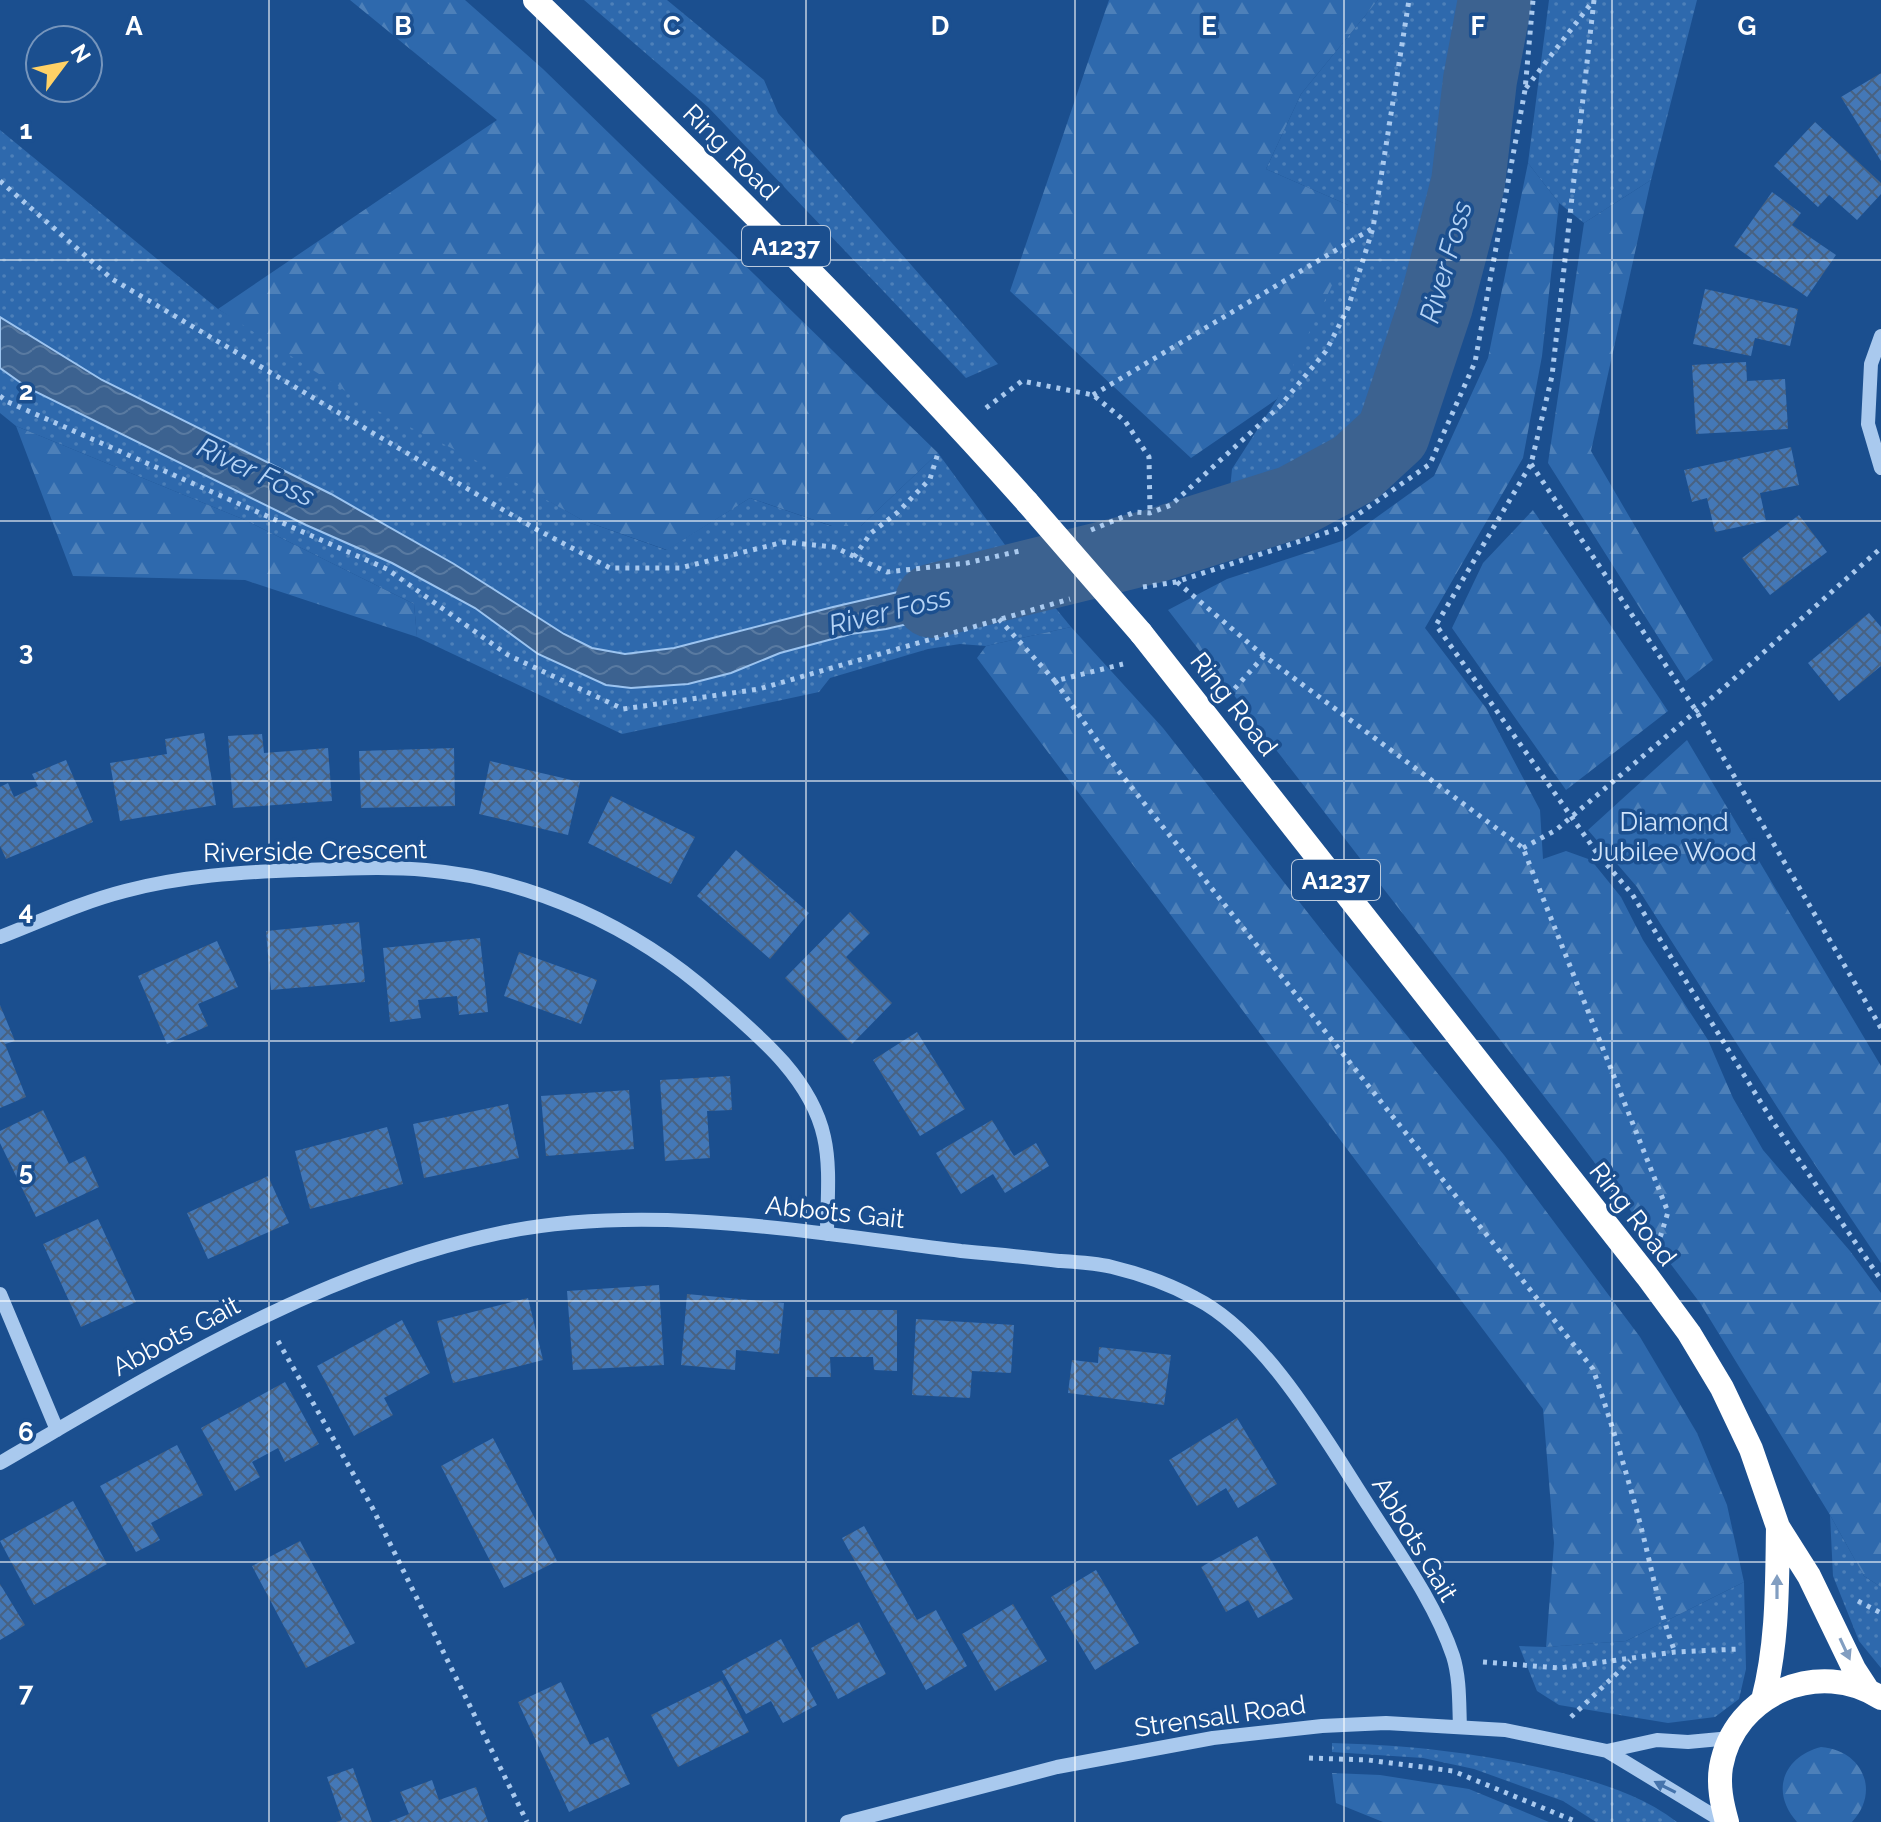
<svg xmlns="http://www.w3.org/2000/svg" width="1881" height="1822" font-family="Raleway,sans-serif">
<style>
.grass{fill:url(#grass-dots)}
.forest{fill:url(#forest-firs)}
.water{fill:url(#water-waves);stroke:#9cc4f0;stroke-width:2}
.lines{fill:none;stroke-linecap:round;stroke-linejoin:round}
.river{stroke:#3c6290;stroke-width:74}
.building{fill:url(#building-cross-hatch)}
.path{stroke:#a9c9ee;stroke-width:5;stroke-dasharray:4 6;stroke-linecap:butt}
.minor{stroke:#a9c9ee;stroke-width:14}
.highway{stroke:#fff;stroke-width:24}
.highway-bridge{stroke:#fff;stroke-width:24}
.oneway{fill:#829ec1}
.oneway2{fill:#4674ac}
.grid{fill:none;stroke:#fff;stroke-width:2;stroke-opacity:0.55}
.labels{text-anchor:middle;dominant-baseline:central;stroke-width:7;stroke-linejoin:round;paint-order:stroke}
.shield{fill:#1b4f8f;stroke:#bbcadd;stroke-width:2}
.shield-label{font-size:24px;font-weight:bold;fill:#fff}
.street-label{font-size:26px;fill:#fff;stroke:#1b4f8f}
.park-label{font-size:26px;fill:#cfe3fa;stroke:#1b4f8f}
.water-label{font-size:28px;font-style:italic;fill:#b5d3f5;stroke:#1b4f8f}
.grid-label{font-size:26px;text-anchor:middle;font-weight:bold;fill:#fff;stroke:#1b4f8f;stroke-width:7;stroke-linejoin:round;paint-order:stroke}
</style>
<defs>
<pattern id="grass-dots" width="8" height="8" patternUnits="userSpaceOnUse" patternTransform="scale(2)"><rect width="8" height="8" fill="#2e69ad"/><path d="M2 2h.1M6 6h.1" fill="none" stroke="#4d80b9" stroke-width="1.8" stroke-linecap="round"/></pattern>
<pattern id="forest-firs" width="22" height="20" patternUnits="userSpaceOnUse" patternTransform="scale(2)"><rect width="22" height="20" fill="#2e69ad"/><path d="M5 1l3.5 6h-7zM16 11l3.5 6h-7z" fill="#4d80b9"/></pattern>
<pattern id="water-waves" width="16" height="10" patternUnits="userSpaceOnUse" patternTransform="scale(2)"><rect width="16" height="10" fill="#3c6290"/><path d="M0 5q4-4 8 0t8 0" fill="none" stroke="#597aa1"/></pattern>
<pattern id="building-cross-hatch" width="8" height="8" patternUnits="userSpaceOnUse" patternTransform="scale(2)"><rect width="8" height="8" fill="#4478b7"/><path d="M0 0l8 8M0 8l8-8" fill="none" stroke="#486282"/></pattern>
</defs>
<rect width="100%" height="100%" fill="#1b4f8f"/>
<path class="grass" d="M584,0H667L764,80L778,113L998,364L966,378L708,107Z
M1378,0H1466L1442,149L1389,367L1364,423L1317,467L1229,500L1232,469L1277,399L1348,205L1266,169L1301,94Z
M1549,0H1697L1651,180L1584,223L1559,203L1528,163Z
M0,130L218,309L582,520L666,550L750,498L831,526H861L938,453L1019,564L833,607L674,648L625,654L592,648L191,427L102,380L0,317Z
M0,368L28,388L306,525L392,563L475,608L538,654L631,688L688,684L731,673L786,647L886,629L978,608L1040,589L1071,627L986,646L960,644L928,649L830,678L819,692L622,734L417,637L414,604L245,520L16,426L0,413Z
M1830,1515L1864,1576L1881,1587V1668L1859,1641L1833,1576Z
M1744,1582L1746,1669L1739,1699L1715,1717L1668,1723L1559,1705L1537,1691L1519,1646L1546,1647L1626,1641Z
M1332,1743C1408,1745 1472,1752 1546,1769C1592,1780 1639,1793 1677,1822H1596L1563,1801L1474,1769L1423,1758L1332,1752Z"/>
<path class="forest" d="M350,0H465L543,69L938,453L861,526H832L750,498L667,550L582,520L483,464L372,408L218,309L497,120Z
M1109,0H1378L1301,94L1266,169L1348,205L1336,277L1277,399L1191,458L1010,291Z
M1528,163L1559,203L1542,356L1523,458L1425,628L1486,708L1540,810L1543,859L1566,851L1591,860L1621,897L1643,940L1708,1040L1733,1098L1763,1150L1850,1251L1881,1293V1587L1864,1576L1830,1515L1700,1303L1567,1126L1168,610L1227,579L1345,540L1434,476L1488,358Z
M1651,180L1591,451L1713,660L1686,681L1548,463L1584,223Z
M16,426L245,520L414,604L417,637L245,580L73,576Z
M1533,510L1668,711L1566,790L1452,628L1483,563Z
M1071,627L1163,728L1330,941L1504,1155L1640,1337L1697,1433L1727,1505L1744,1582L1626,1641L1546,1647L1554,1543L1543,1409L977,658L986,646Z
M1687,740L1881,1066V1263L1795,1135L1637,887L1588,830Z
M1821,1747C1862,1750 1881,1791 1852,1822H1797C1770,1792 1783,1757 1821,1747Z
M1332,1773L1380,1775L1469,1789L1549,1822H1383L1336,1803Z"/>
<path class="water" d="M0,317L102,380L331,494L454,564L564,634L592,648L625,654L674,648L833,607L1019,564L1040,589L978,608L886,629L851,634L780,653L731,673L688,684L631,688L606,685L538,654L475,608L392,563L306,525L28,388L0,368Z"/>
<g class="lines">
<path class="river" d="M932,601L1154,546L1293,502L1356,468L1393,434L1436,305L1468,183L1480,80L1495,0"/>
</g>
<path class="building" d="M1881,73V161L1841,97Z
M1815,122L1881,183V194L1857,220L1829,195L1818,207L1774,166Z
M1772,192L1801,213L1792,225L1836,255L1807,297L1734,246Z
M1705,289L1798,309L1790,346L1755,338L1751,356L1693,344Z
M1746,362L1747,381L1785,379L1788,429L1696,434L1692,365Z
M1791,447L1799,485L1760,493L1766,521L1715,532L1707,498L1692,502L1684,470Z
M1799,515L1827,552L1770,595L1742,558Z
M1869,613L1881,627V666L1839,701L1808,663Z
M204,733L216,805L120,821L110,763L167,754L165,739Z
M262,734L264,753L328,748L332,801L233,808L228,736Z
M454,748L455,806L361,808L359,751Z
M66,760L93,822L6,859L0,846V787L8,783L14,797L38,786L32,774Z
M490,761L580,782L568,835L479,814Z
M611,796L695,837L671,884L588,843Z
M736,850L809,913L770,959L697,896Z
M850,912L870,933L846,957L892,1003L852,1044L785,978Z
M359,922L365,982L271,990L266,931Z
M480,938L488,1012L459,1015L457,996L418,1000L421,1018L390,1022L383,948Z
M217,941L238,987L198,1004L208,1026L167,1044L138,976Z
M519,952L597,980L581,1024L504,996Z
M0,1005L15,1041L5,1044L26,1097L0,1108Z
M917,1032L965,1109L920,1136L873,1060Z
M730,1076L732,1110L707,1111L710,1158L665,1161L660,1080Z
M629,1090L634,1149L546,1156L541,1096Z
M508,1104L519,1158L424,1178L413,1124Z
M43,1110L69,1164L85,1156L99,1187L36,1217L0,1143V1131Z
M992,1120L1014,1156L1036,1143L1049,1166L1005,1193L993,1174L961,1194L936,1153Z
M387,1127L403,1184L310,1209L295,1151Z
M268,1176L289,1223L208,1259L187,1213Z
M98,1219L136,1302L81,1327L43,1244Z
M659,1285L664,1365L573,1370L567,1291Z
M687,1294L784,1303L779,1354L736,1350L735,1370L681,1365Z
M528,1298L543,1360L453,1383L437,1321Z
M806,1310H897V1371L874,1370L873,1357H830L831,1377H806Z
M916,1319L1014,1325L1011,1373L972,1371L970,1398L912,1395Z
M402,1320L430,1373L384,1398L393,1415L354,1436L317,1366Z
M1099,1347L1171,1355L1164,1405L1068,1393L1072,1360L1098,1363Z
M285,1382L319,1444L285,1462L278,1448L252,1462L260,1477L235,1491L201,1428Z
M1237,1418L1277,1484L1238,1508L1226,1488L1197,1506L1169,1460Z
M493,1438L557,1561L504,1588L441,1466Z
M177,1445L203,1495L151,1523L160,1540L136,1552L100,1486Z
M73,1501L107,1564L34,1605L0,1541Z
M864,1526L917,1620L936,1610L967,1666L926,1690L842,1538Z
M1257,1536L1293,1599L1258,1618L1248,1600L1226,1612L1201,1567Z
M300,1541L355,1643L306,1668L252,1566Z
M1096,1570L1139,1643L1095,1670L1051,1597Z
M0,1584L25,1625L0,1640Z
M1013,1604L1047,1661L995,1691L962,1634Z
M859,1622L886,1674L838,1699L811,1648Z
M781,1639L817,1705L783,1723L771,1701L746,1714L722,1671Z
M722,1680L749,1732L678,1767L651,1715Z
M561,1682L590,1745L608,1737L630,1784L569,1812L518,1702Z
M353,1768L372,1822H336L342,1820L327,1777Z
M432,1780L439,1800L476,1787L488,1822H389L409,1814L400,1792Z"/>
<g class="lines">
<path class="path" d="M1594,0L1552,376L1531,464L1436,625L1597,853L1632,894L1773,1122L1881,1280
M1526,88L1593,1
M0,181L112,279L534,528L610,568H680L784,542L834,547L887,572L967,563L1024,550
M1093,395L1373,228
M0,396L8,402L387,569L508,655L623,709L759,689L1070,599
M986,408L1022,381L1093,395L1125,421L1149,457L1150,513
M1531,464L1695,709L1881,1028
M1091,530L1135,512L1150,513L1171,505L1280,406L1326,351L1348,308L1373,228L1409,0
M854,557L871,533L898,512L930,479L938,453
M1177,582L1264,656
M1143,587L1176,582L1337,529L1430,464L1475,362L1525,90L1533,0
M999,619L1055,681L1123,664
M1055,681L1117,769L1593,1369C1611,1421 1627,1474 1641,1527C1652,1569 1659,1611 1675,1652
M1228,696L1264,656L1523,848L1668,1212L1659,1241
M1523,848L1556,830L1728,684L1881,548
M278,1341L372,1507L527,1822
M1858,1601L1881,1613
M1483,1662L1560,1668L1675,1652L1739,1649
M1571,1717L1630,1661
M1309,1758L1368,1760L1453,1771L1577,1822"/>
<path class="minor" d="M1881,336L1871,364L1868,424L1881,468
M0,937C41,921 82,902 125,891C181,876 241,872 299,870C341,869 384,866 426,870C532,879 635,927 714,997C758,1035 811,1078 824,1137C831,1168 827,1203 827,1234
M0,1294L57,1430
M0,1463C159,1371 318,1271 500,1233C649,1202 812,1233 961,1251C994,1254 1026,1257 1059,1261C1076,1262 1095,1263 1112,1267C1141,1274 1169,1284 1195,1298C1267,1334 1327,1442 1370,1508C1400,1555 1435,1603 1453,1656C1460,1678 1459,1704 1460,1727
M1607,1751L1657,1740L1688,1742L1731,1738
M847,1822L1057,1767L1213,1738L1322,1726L1386,1723L1505,1730L1607,1751L1724,1822"/>
<path class="highway" d="M535,0C703,163 871,327 1027,502
M1141,633L1647,1276L1689,1333L1722,1388L1751,1449L1778,1527L1809,1576L1854,1669L1867,1689
M1763,1700C1778,1643 1777,1585 1778,1527
M1727,1822C1722,1804 1718,1786 1721,1767C1734,1693 1820,1658 1881,1698"/>
<path class="highway-bridge" d="M1027,502L1141,633"/>
</g>
<defs><path id="oneway-solid" d="M-6-.8H1V-3.2L6.5 0L1 3.2V.8H-6Z" transform="scale(2)"/></defs>
<g class="oneway">
<use href="#oneway-solid" transform="translate(1777 1587) rotate(-90)"/>
<use href="#oneway-solid" transform="translate(1845 1649) rotate(65)"/>
</g>
<use class="oneway2" href="#oneway-solid" transform="translate(1665 1787) rotate(-153)"/>
<path class="grid" d="M269,0V1822M537,0V1822M806,0V1822M1075,0V1822M1344,0V1822M1612,0V1822M0,260H1881M0,521H1881M0,781H1881M0,1041H1881M0,1301H1881M0,1562H1881"/>
<g class="labels">
<g class="shield">
<rect x="742" y="226" width="88" height="40" rx="6"/>
<rect x="1292" y="860" width="88" height="40" rx="6"/>
</g>
<g class="shield-label">
<text x="786" y="246">A1237</text>
<text x="1336" y="880">A1237</text>
</g>
<g class="street-label">
<text transform="translate(731 152) rotate(45)">Ring Road</text>
<text transform="translate(1234 704) rotate(52)">Ring Road</text>
<text transform="translate(315 851) rotate(-1)">Riverside Crescent</text>
<text transform="translate(835 1212) rotate(6)">Abbots Gait</text>
<text transform="translate(1633 1214) rotate(52)">Ring Road</text>
<text transform="translate(176 1336) rotate(-28)">Abbots Gait</text>
<text transform="translate(1415 1539) rotate(59)">Abbots Gait</text>
<text transform="translate(1220 1716) rotate(-8)">Strensall Road</text>
</g>
<g class="park-label">
<text x="1674" y="822">Diamond<tspan x="1674" dy="30">Jubilee Wood</tspan></text>
</g>
<g class="water-label">
<text transform="translate(1446 262) rotate(-74)">River Foss</text>
<text transform="translate(256 472) rotate(25)">River Foss</text>
<text transform="translate(890 611) rotate(-14)">River Foss</text>
</g>
</g>
<g class="grid-label">
<text x="134" y="35">A</text>
<text x="403" y="35">B</text>
<text x="672" y="35">C</text>
<text x="940" y="35">D</text>
<text x="1209" y="35">E</text>
<text x="1478" y="35">F</text>
<text x="1747" y="35">G</text>
<text x="26" y="139">1</text>
<text x="26" y="400">2</text>
<text x="26" y="660">3</text>
<text x="26" y="920">4</text>
<text x="26" y="1180">5</text>
<text x="26" y="1441">6</text>
<text x="26" y="1701">7</text>
</g>
<g transform="translate(64 64) rotate(58)"><circle r="38" fill="#1b4f8f" stroke="#7695bc" stroke-width="2"/>
<path d="M0-6L14 30L0 20L-14 30Z" fill="#ffd166"/>
<text y="-12" font-size="22" font-weight="bold" text-anchor="middle" fill="#ffffff">N</text>
</g>
</svg>
